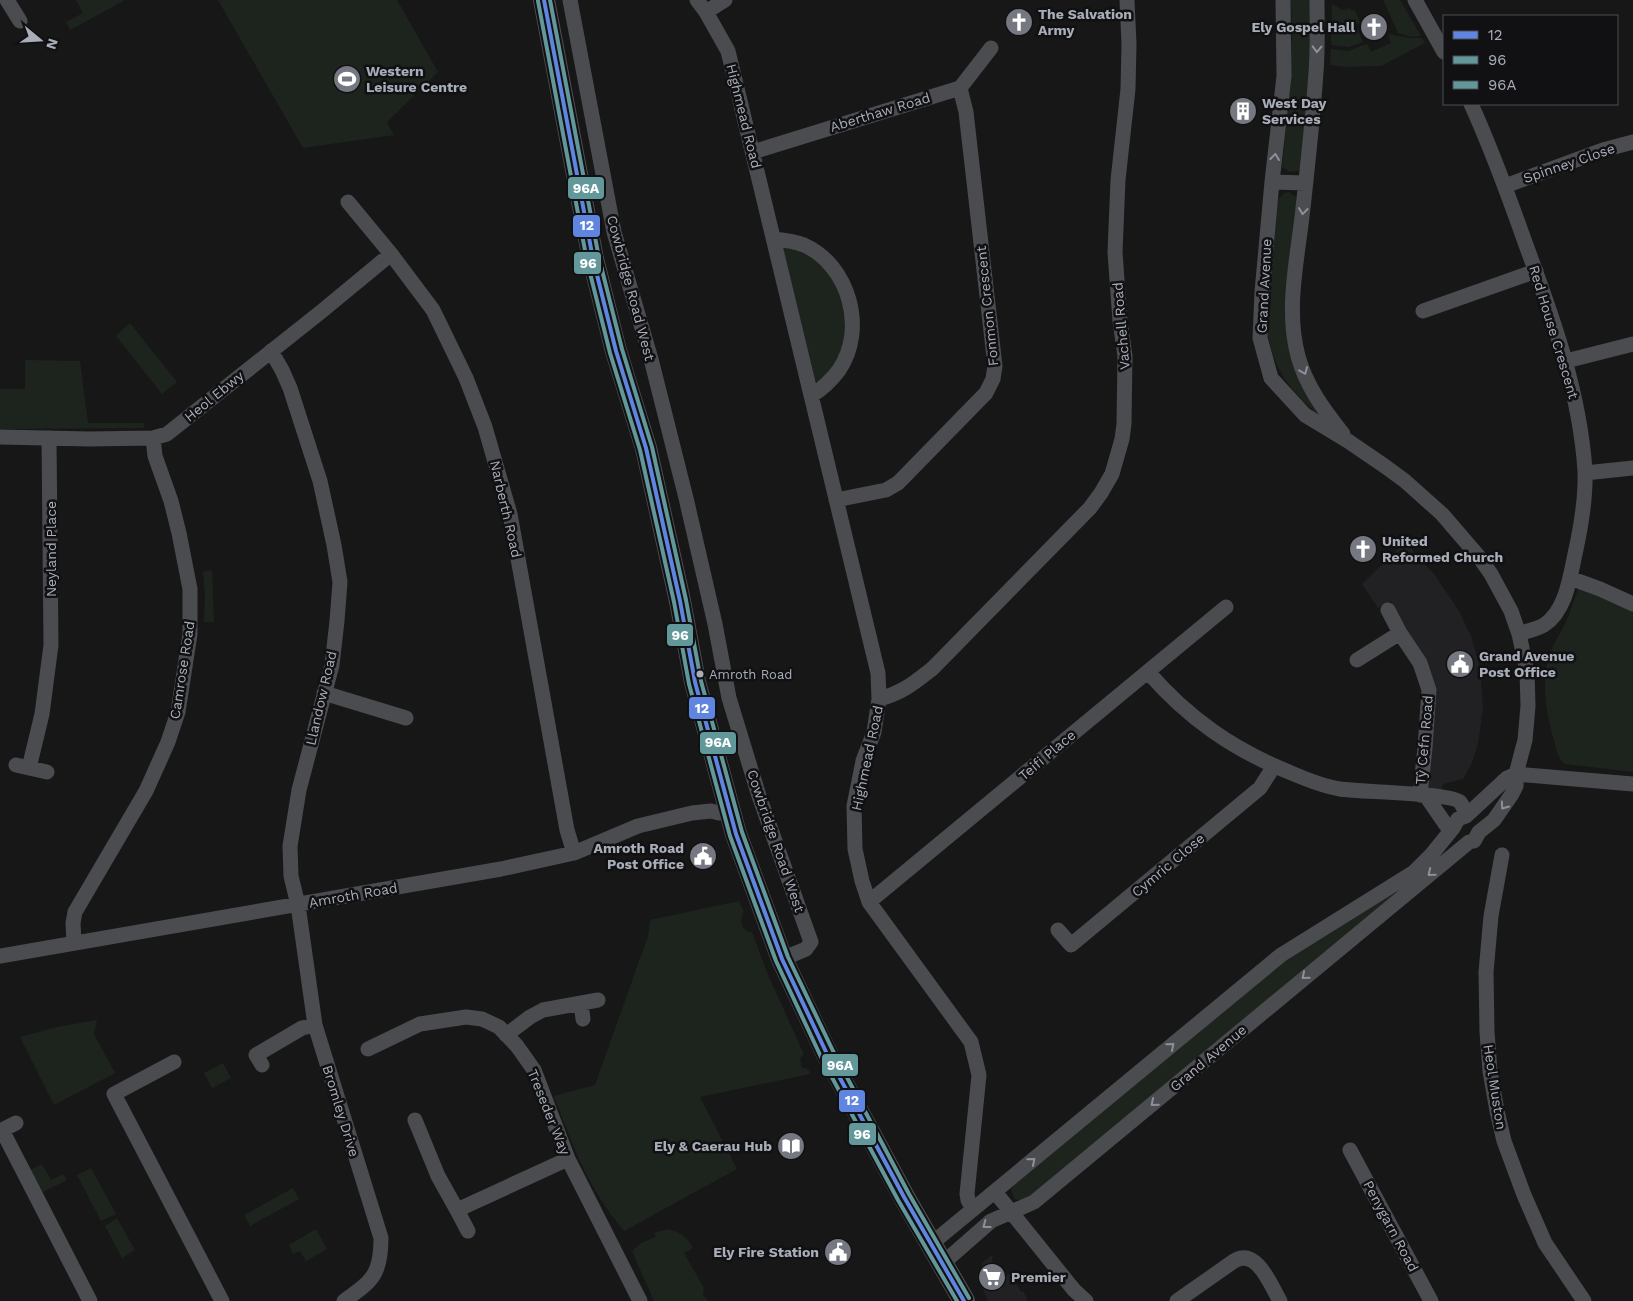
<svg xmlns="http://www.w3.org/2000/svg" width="1633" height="1301" font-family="'Work Sans',sans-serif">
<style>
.built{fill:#212123}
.green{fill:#1d241e}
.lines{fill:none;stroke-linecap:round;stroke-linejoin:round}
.minor{stroke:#4b4c50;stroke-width:15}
.highway{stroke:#4e4e51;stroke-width:22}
.bus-1-casing{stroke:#111113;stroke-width:8}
.bus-2-casing{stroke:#111113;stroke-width:8}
.bus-3-casing{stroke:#111113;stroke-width:8}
.bus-1{stroke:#6085e0;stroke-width:4}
.bus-2{stroke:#63989b;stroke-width:4}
.bus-3{stroke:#63989b;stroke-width:4}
.oneway{stroke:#8c9099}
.bus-dot{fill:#a8adb8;stroke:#111113;stroke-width:2}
.labels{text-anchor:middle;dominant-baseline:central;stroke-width:5;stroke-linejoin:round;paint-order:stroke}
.bus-label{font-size:13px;fill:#a8adb8;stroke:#111113;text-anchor:start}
.poi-label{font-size:14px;font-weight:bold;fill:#a8adb8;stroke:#111113;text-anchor:start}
.street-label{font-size:14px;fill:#a8adb8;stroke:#111113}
.line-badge{stroke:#111113;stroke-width:2}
.badge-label{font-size:14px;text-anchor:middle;font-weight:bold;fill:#fff}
</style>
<rect width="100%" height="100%" fill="#171717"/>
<path class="built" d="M1404,543L1409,546L1431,571H1432L1459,611L1471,636L1480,668L1483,707L1478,744L1472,763L1463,779L1443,784L1442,789L1428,788L1432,750L1426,663L1391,601L1378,608L1362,584Z
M993,1254L992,1261L1006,1276L1012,1272L1016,1277L1014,1279L1021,1292L1023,1291L1028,1301H988L978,1278L982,1263Z"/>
<path class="green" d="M76,0H125L70,30L66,22L83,13Z
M218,0H397L438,72L387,122L394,135L303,148Z
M1291,0H1312L1313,21L1301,168L1298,171L1290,172L1282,167L1289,97L1292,37Z
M1383,0H1400L1421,36L1411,37L1398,33Z
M1332,4L1343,10L1350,8L1351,11L1354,9L1360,22L1355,25L1363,42L1348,47L1331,45Z
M1388,34L1410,38H1422L1425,43L1381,66L1345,67L1330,65L1331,49L1348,51L1366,44L1368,45L1371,52L1391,43Z
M1289,192L1295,196L1297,200L1288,293L1320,412L1318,414C1289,390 1274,369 1267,331L1273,232L1278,200L1284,193Z
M786,245L808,253L831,274L848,316L840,358L820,383L814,380L783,249Z
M130,323L177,382L162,394L116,336Z
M25,360L80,361L88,423H144V428L0,429V389H25Z
M212,570L214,622H204L205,594L203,572Z
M1579,587L1633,611V772L1565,764C1557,759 1556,746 1553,737C1546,710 1541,684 1549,657C1552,646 1558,637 1564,626C1570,613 1574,600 1579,587Z
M1407,885L1024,1201L1014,1199L1011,1189L1016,1183L1292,954Z
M739,901L744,912C738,920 742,932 752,932L768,975L804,1054C799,1058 800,1061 802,1067L809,1070L810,1074L700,1097L737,1169L624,1231C588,1188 573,1147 554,1096L595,1085L648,936L650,920Z
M97,1020L94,1034L115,1073L54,1105L20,1037L57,1027Z
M223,1063L231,1078L212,1088L204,1073Z
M42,1164L51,1180L63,1174L67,1180L41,1193L29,1171Z
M91,1168L116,1214L101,1221L77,1175Z
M293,1188L299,1199L250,1226L244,1215Z
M117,1218L135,1250L122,1258L105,1226Z
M316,1229L327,1249L306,1261L300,1251L293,1254L289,1245Z
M668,1229C681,1232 687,1237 693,1248L684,1253L704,1288L703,1295L708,1301H654L632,1251L641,1243L656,1237L654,1233Z"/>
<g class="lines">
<path class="minor" d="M7,0L20,21
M570,0L614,232L651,359L686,498L715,624L729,698L759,796L811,942L806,949L782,959
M697,0L706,12L728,51L878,673L879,699L874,732L863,761L854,806L855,849L862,881L869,902L971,1042L979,1075L967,1194L968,1200L973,1209
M1317,0C1317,24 1318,48 1316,72C1313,118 1308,163 1303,208C1298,257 1285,308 1298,356C1306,386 1324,410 1343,434
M1415,0L1444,52
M706,12L725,0
M1471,104C1492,150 1509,197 1526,245C1553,318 1580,393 1585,471C1586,499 1581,527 1575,554C1570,577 1566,611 1544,625C1537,629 1527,631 1519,634
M753,152L960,88L991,48
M1272,182L1306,183
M1505,186L1603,150L1633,142
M348,202L391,254L433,310L466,378L485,427L510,514L567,830L574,853
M774,239C784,240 794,241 804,245C849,265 867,329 839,370C831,381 822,389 811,396
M1423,311L1536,271
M271,351L282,370L290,388L320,481L334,545L340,582L337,621L332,665L299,790L290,846L291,876L298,905L315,1025L381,1238C381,1275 372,1281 344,1301
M1566,361L1633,344
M0,437L89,439L153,438L167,434L322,311L391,254
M1585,473L1633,468
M836,500L886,490L898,483L986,393L993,379L995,366L966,112L960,88
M1570,578L1600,589L1633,604
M1388,610L1400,633
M1357,660L1400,633L1420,663L1429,690L1425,748L1420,795
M1148,672C1188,718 1232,749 1289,772C1305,779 1322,786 1340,789C1359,792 1451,793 1460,802C1463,806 1465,812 1466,816
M324,693L406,718
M879,699C902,693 914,683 933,668L1090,508L1101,493L1112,474L1122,439L1124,424L1125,356L1120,321L1115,252L1118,180L1128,89L1129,44L1127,0
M16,765L47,772
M29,768L42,714L51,645L49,438
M1516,774L1633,784
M1426,796L1446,825L1453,828
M1502,855L1491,916L1486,972L1487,1032L1490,1071L1497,1111L1504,1141L1524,1195L1545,1243L1584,1301
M869,902L1226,607
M1058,930L1071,945L1260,788L1274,766
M74,942L73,923L75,912L146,791L168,742L178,712L190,634V589L179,533L171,501L155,456L153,438
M0,956L501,869L574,853L638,826L692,813L711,811L719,813L729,810
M581,1003L583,1019
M506,1035L530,1017L543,1010L598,1000
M368,1049L420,1024L466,1017L482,1019L499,1027L517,1046L534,1070L568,1159L640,1301
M174,1062L114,1094L222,1301
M262,1065L256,1055L302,1028L315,1025
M415,1120L438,1176L457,1210L568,1159
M16,1123L2,1130L90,1301
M1350,1150L1431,1301
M995,1192L1074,1290L1086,1301
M457,1210L468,1231
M931,1244L1281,955L1414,872L1432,854L1453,828L1458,819L1466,816L1507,778L1516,774
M942,1264L991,1221L1034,1202L1469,842L1474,841L1479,832L1494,820L1512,794L1516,786V774L1525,740L1528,706L1527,671L1519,634L1511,611L1491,574L1479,557L1442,514L1405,481L1386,467L1348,441L1305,415L1271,378L1260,338L1262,292L1272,182L1284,76L1283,0
M1177,1301L1234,1261C1257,1247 1271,1286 1280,1301"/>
<path class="highway" d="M544,0L593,259L616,351L646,448L680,601L695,682L736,834L782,959L827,1054L904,1197L964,1301"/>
<g class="bus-1-casing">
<path id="bus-1" d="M544,0L593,259L616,351L646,448L680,601L695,682L736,834L782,959L827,1054L904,1197L964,1301"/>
</g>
<g class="bus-2-casing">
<path id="bus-2" d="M538,1L587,261L610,353L640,450L674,602L689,684L730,836L776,961L821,1057L898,1200L957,1301"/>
</g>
<g class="bus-3-casing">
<path id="bus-3" d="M550,0L599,258L622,349L652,447L686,600L701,681L742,832L788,957L833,1051L909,1194L969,1298"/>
</g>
<use href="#bus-1" class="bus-1"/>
<use href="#bus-2" class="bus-2"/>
<use href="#bus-3" class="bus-3"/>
</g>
<defs><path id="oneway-chevron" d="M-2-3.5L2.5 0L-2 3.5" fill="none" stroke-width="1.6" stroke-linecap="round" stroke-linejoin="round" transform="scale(1.25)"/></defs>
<g class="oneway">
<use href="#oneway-chevron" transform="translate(1317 49) rotate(91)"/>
<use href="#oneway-chevron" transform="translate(1275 157) rotate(-83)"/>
<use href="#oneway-chevron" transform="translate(1303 211) rotate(96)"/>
<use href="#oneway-chevron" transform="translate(1304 371) rotate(68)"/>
<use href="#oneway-chevron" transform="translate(1504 806) rotate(125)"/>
<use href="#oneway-chevron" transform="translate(1431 873) rotate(141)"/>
<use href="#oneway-chevron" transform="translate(1305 976) rotate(140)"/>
<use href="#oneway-chevron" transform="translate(1171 1046) rotate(-40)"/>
<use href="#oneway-chevron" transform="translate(1154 1103) rotate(140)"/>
<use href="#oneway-chevron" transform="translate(1032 1161) rotate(-40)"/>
<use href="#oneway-chevron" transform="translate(986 1225) rotate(143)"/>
</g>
<defs>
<g id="church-disc" transform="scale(1.4375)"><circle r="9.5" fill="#757880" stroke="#111113"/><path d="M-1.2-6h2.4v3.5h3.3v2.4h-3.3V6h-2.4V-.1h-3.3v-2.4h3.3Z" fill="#fff"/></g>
<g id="stadium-disc" transform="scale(1.4375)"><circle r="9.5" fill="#757880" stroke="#111113"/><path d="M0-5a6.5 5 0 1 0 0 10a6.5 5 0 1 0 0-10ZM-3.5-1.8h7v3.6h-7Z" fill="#fff"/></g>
<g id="building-disc" transform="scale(1.4375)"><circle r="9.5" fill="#757880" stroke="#111113"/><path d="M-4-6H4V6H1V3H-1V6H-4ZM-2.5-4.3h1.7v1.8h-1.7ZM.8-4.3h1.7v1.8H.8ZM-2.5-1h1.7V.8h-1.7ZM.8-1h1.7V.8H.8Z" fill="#fff"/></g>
<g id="civic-disc" transform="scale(1.4375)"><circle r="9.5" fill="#757880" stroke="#111113"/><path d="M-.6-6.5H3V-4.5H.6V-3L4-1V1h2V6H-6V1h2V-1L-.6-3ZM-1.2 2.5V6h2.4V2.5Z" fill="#fff"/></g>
<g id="library-disc" transform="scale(1.4375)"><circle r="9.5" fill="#757880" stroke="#111113"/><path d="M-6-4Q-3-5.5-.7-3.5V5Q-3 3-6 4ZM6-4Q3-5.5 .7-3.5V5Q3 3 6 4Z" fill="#fff"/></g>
<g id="supermarket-disc" transform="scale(1.4375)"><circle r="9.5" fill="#757880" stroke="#111113"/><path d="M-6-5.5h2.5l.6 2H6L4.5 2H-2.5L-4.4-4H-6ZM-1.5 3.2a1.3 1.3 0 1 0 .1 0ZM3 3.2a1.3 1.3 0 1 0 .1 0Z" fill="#fff"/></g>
</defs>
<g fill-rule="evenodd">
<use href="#church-disc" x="1019" y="22"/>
<use href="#church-disc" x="1374" y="27"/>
<use href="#stadium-disc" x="347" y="79"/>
<use href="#building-disc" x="1243" y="111"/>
<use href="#church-disc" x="1363" y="549"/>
<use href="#civic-disc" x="1460" y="664"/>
<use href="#civic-disc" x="703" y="856"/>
<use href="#library-disc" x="791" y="1146"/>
<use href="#civic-disc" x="838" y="1252"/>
<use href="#supermarket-disc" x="992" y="1277"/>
</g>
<circle class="bus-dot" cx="700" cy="674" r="4.5"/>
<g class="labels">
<g class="bus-label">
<text x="709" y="674">Amroth Road</text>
</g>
<g class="poi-label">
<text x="1038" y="14">The Salvation<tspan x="1038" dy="16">Army</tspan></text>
<text x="1355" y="27" text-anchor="end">Ely Gospel Hall</text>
<text x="366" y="71">Western<tspan x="366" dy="16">Leisure Centre</tspan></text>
<text x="1262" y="103">West Day<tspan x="1262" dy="16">Services</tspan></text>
<text x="1382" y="541">United<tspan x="1382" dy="16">Reformed Church</tspan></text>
<text x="1479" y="656">Grand Avenue<tspan x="1479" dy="16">Post Office</tspan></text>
<text x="684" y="848" text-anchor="end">Amroth Road<tspan x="684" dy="16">Post Office</tspan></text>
<text x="772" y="1146" text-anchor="end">Ely &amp; Caerau Hub</text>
<text x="819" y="1252" text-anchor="end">Ely Fire Station</text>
<text x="1011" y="1277">Premier</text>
</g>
<g class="street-label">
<text transform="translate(880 112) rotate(-17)">Aberthaw Road</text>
<text transform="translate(744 116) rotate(76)">Highmead Road</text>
<text transform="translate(1569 163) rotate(-19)">Spinney Close</text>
<text transform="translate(1264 286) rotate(-87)">Grand Avenue</text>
<text transform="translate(631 288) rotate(75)">Cowbridge Road West</text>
<text transform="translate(987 306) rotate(-96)">Fonmon Crescent</text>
<text transform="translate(1121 326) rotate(-95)">Vachell Road</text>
<text transform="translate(1554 332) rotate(73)">Red House Crescent</text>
<text transform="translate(214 396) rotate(-39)">Heol Ebwy</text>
<text transform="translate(506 509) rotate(77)">Narberth Road</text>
<text transform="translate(51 549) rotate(-90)">Neyland Place</text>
<text transform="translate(182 670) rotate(-81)">Camrose Road</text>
<text transform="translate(321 698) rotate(-77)">Llandow Road</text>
<text transform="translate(1424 740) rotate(-85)">Tŷ Cefn Road</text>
<text transform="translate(1047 755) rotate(-40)">Teifi Place</text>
<text transform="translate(867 758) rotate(-78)">Highmead Road</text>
<text transform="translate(776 841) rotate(71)">Cowbridge Road West</text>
<text transform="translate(1168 865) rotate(-40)">Cymric Close</text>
<text transform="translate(353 895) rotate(-10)">Amroth Road</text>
<text transform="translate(1208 1058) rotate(-40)">Grand Avenue</text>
<text transform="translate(1495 1087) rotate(81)">Heol Muston</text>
<text transform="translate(341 1111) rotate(73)">Bromley Drive</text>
<text transform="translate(549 1112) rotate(68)">Treseder Way</text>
<text transform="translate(1391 1226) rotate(62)">Penygarn Road</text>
</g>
</g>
<g class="line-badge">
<rect x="567" y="176" width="38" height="24" rx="5" fill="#63989b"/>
<rect x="572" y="214" width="29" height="24" rx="5" fill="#6085e0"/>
<rect x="573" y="251" width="29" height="24" rx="5" fill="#63989b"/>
<rect x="666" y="623" width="28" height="24" rx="5" fill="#63989b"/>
<rect x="688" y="696" width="28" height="24" rx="5" fill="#6085e0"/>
<rect x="699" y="731" width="38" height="24" rx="5" fill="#63989b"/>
<rect x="821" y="1053" width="38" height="24" rx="5" fill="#63989b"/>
<rect x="838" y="1089" width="28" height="24" rx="5" fill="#6085e0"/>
<rect x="848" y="1122" width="29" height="24" rx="5" fill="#63989b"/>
</g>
<g class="badge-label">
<text x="586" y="193">96A</text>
<text x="587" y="230">12</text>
<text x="588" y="268">96</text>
<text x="680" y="640">96</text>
<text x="702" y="713">12</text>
<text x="718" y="747">96A</text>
<text x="840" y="1070">96A</text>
<text x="852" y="1105">12</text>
<text x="862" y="1139">96</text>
</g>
<rect x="1443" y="15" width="175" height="90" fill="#111113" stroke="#4d4f55"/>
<rect x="1453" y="31" width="25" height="8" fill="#6085e0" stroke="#4d4f55"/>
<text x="1488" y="40" font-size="15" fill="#a8adb8">12</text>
<rect x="1453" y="56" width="25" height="8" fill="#63989b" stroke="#4d4f55"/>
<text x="1488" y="65" font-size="15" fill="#a8adb8">96</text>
<rect x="1453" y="81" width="25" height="8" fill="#63989b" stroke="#4d4f55"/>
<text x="1488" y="90" font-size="15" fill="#a8adb8">96A</text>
<g transform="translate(40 40) rotate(108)" stroke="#111113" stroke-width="4" paint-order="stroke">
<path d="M0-4L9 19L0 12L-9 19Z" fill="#a8adb8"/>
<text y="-8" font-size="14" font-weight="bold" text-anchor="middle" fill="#a8adb8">N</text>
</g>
</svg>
